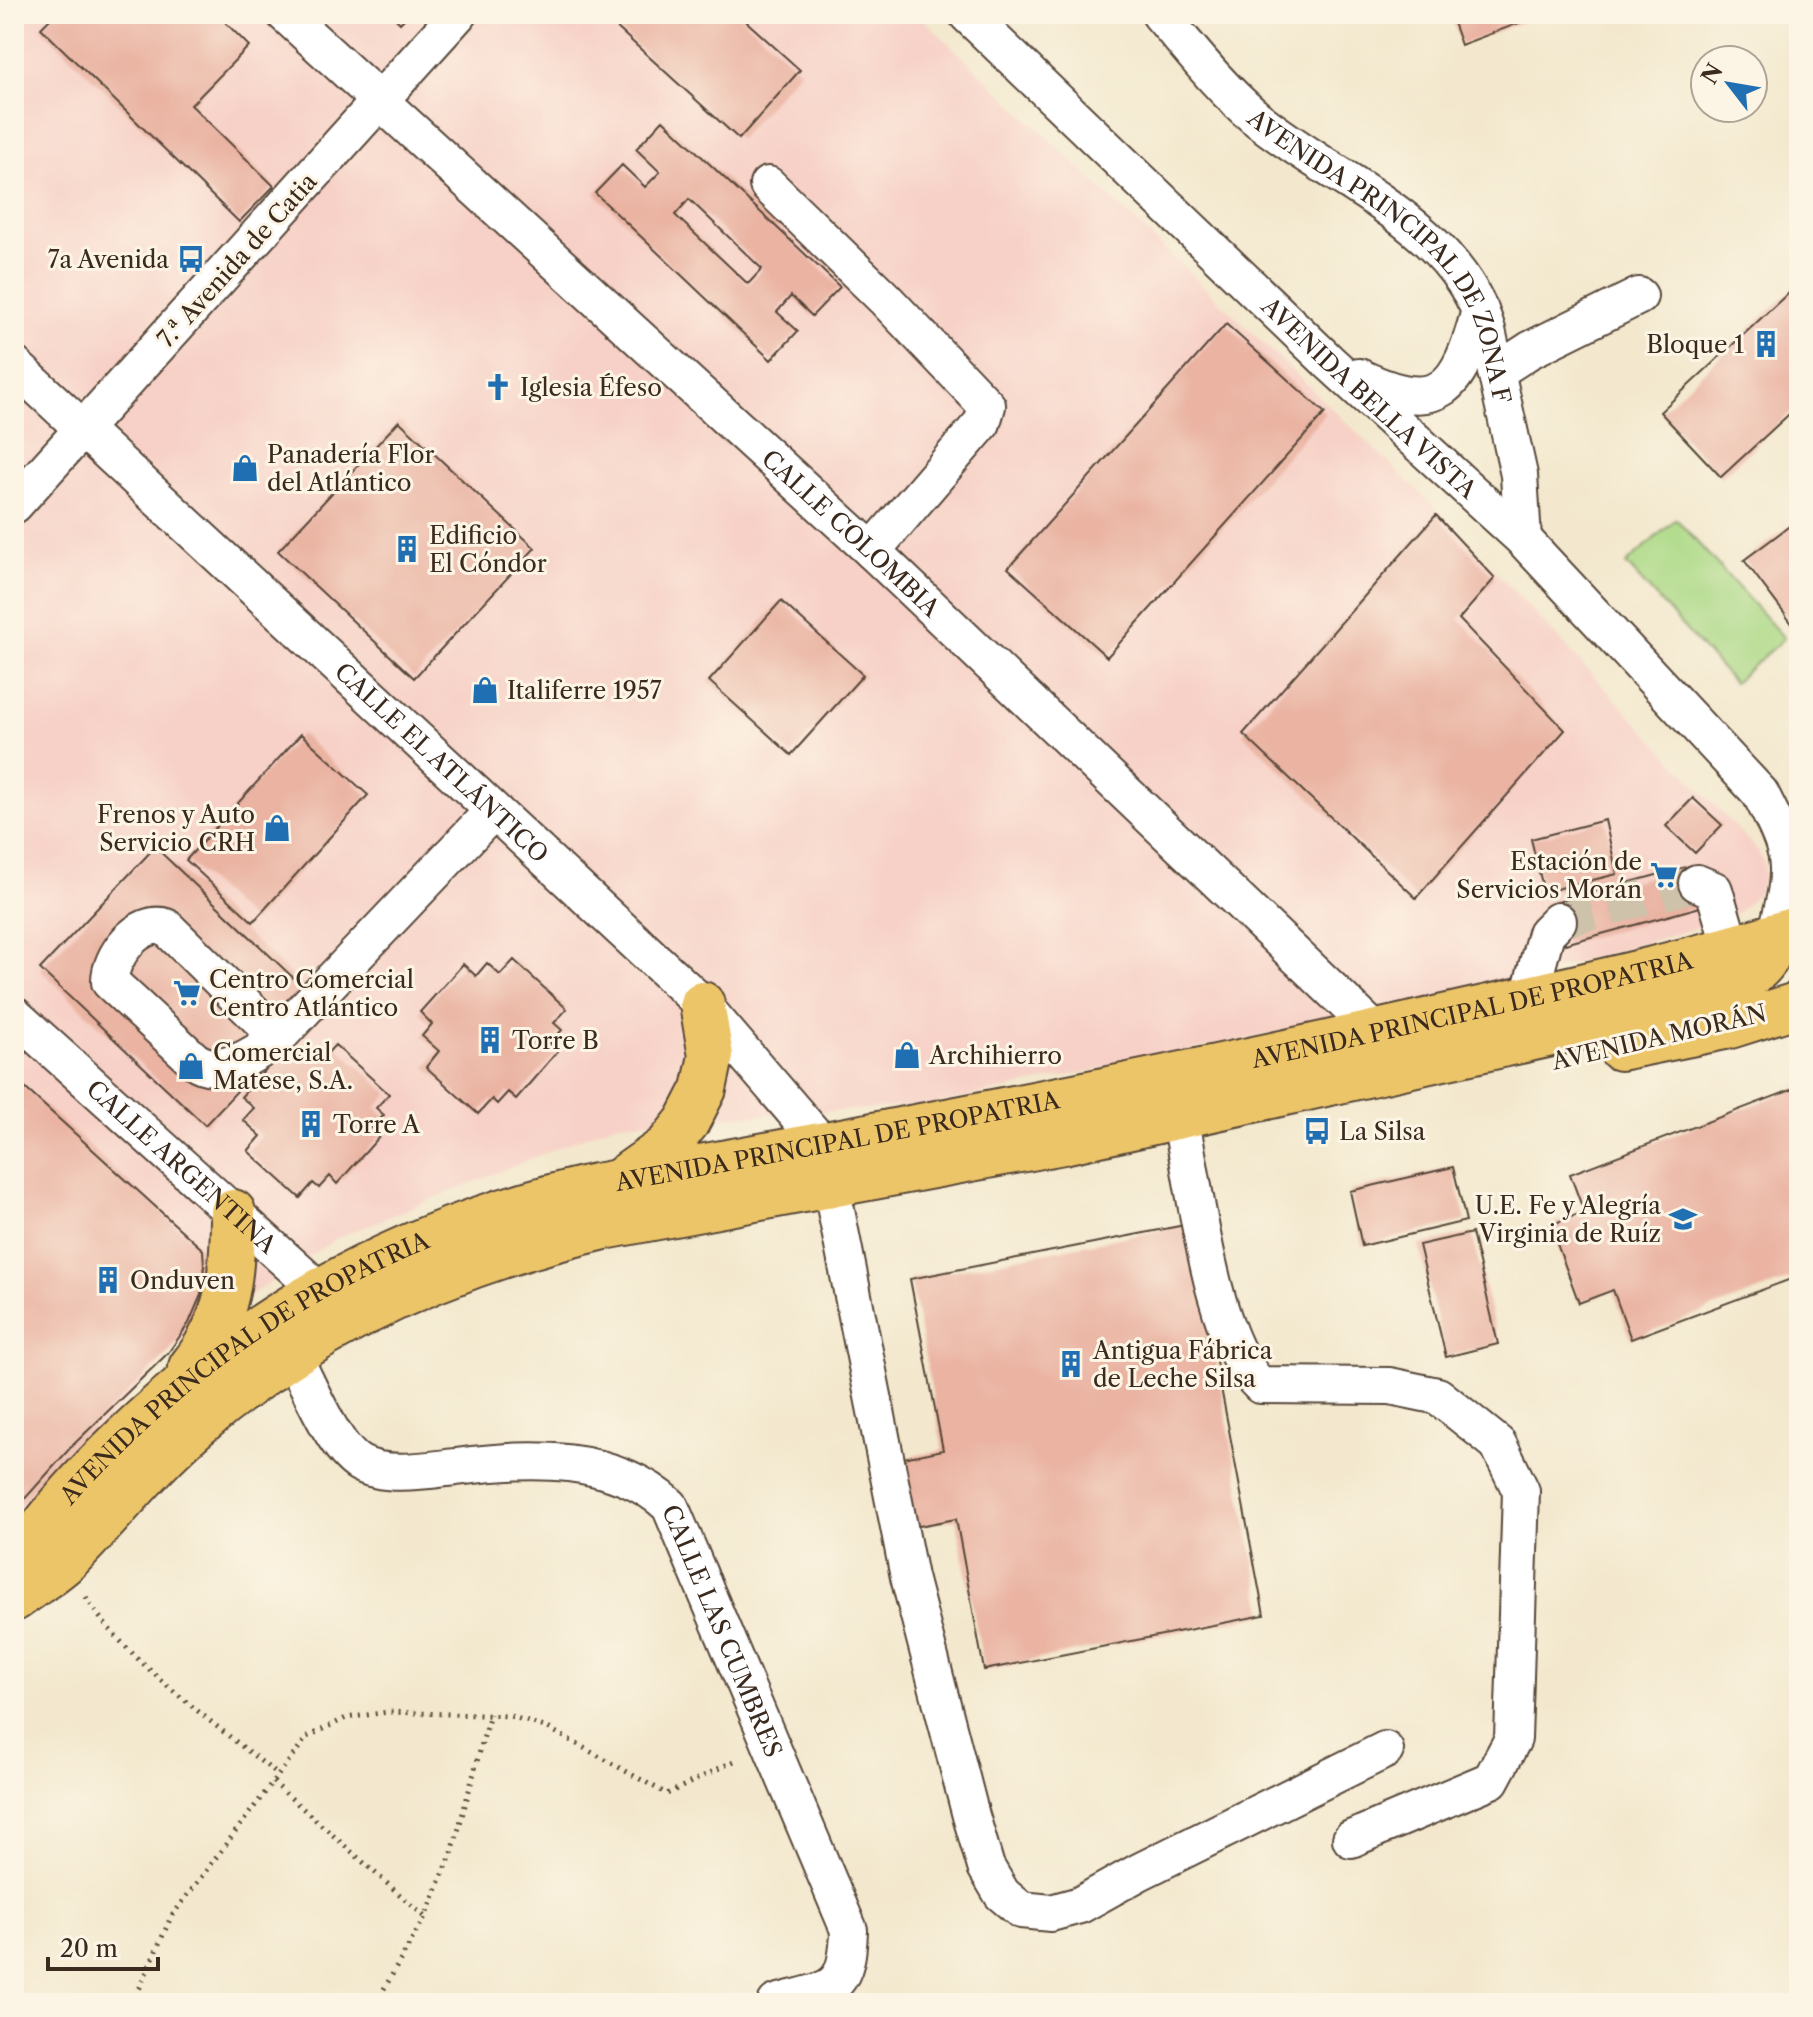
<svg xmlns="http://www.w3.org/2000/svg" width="1813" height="2017" font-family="'Libre Caslon Text',serif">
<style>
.built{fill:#f7d1c7}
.green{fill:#acd986;stroke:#748252;stroke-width:2}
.building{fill:#eab3a2;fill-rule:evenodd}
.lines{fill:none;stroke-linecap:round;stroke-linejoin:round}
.minor-tunnel{stroke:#cec2aa;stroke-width:36;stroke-dasharray:36 18;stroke-linecap:butt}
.minor-casing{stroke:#574638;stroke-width:40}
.major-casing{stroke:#574638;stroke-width:48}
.path{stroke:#574638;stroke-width:5;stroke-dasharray:2 6;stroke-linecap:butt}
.minor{stroke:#fff;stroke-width:36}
.major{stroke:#edc569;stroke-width:44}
.labels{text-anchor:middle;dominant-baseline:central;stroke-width:6;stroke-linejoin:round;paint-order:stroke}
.poi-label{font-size:24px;fill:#3b2a1e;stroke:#fcf5e5;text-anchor:start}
.street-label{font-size:24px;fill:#3b2a1e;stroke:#fcf5e5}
</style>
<rect width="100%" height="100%" fill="#fcf5e5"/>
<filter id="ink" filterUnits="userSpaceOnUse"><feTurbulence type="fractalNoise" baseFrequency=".0125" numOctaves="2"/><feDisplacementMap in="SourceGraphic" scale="16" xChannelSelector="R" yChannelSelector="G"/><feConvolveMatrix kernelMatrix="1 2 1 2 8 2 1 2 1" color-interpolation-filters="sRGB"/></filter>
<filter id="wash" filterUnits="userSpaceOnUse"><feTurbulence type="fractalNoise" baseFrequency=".006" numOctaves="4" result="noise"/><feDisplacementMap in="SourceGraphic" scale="32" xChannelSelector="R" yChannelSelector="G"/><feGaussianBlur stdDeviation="1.8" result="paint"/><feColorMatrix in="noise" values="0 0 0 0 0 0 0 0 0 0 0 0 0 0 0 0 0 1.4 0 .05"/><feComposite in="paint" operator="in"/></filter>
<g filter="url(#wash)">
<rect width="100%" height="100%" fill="#f3e8cd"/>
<path class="built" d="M14,14H918L1431,503L1757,850L1764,863L1765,878L1759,892L1737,913L1713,923L1489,988L924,1106L618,1123L337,1238L179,1343L14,1519Z"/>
<path class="green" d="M1676,519L1784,638L1734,683L1626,564Z"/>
<g id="blocks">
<path class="building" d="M55,14H217L249,46L191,105L274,186L239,222L41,28Z
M391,14H409L400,23Z
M602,14H738L800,70L739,139Z
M1450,14H1543L1461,45Z
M663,120L840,287L812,316L791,296L777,312L798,331L771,360L595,193L622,165L645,187L660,172L636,149ZM689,199L762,269L748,284L675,215Z
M1799,283V405L1721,477L1660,412Z
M1226,324L1325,413L1107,657L1008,568Z
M399,421L535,548L414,678L278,551Z
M1436,515L1495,578L1459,619L1565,730L1416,898L1243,734Z
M1799,519V633L1744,560Z
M781,601L863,675L791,755L709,681Z
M301,734L368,795L253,922L186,860Z
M1693,798L1722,825L1695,853L1666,826Z
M1605,820L1617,874L1544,892L1531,839Z
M155,847L320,1003L205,1125L40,969Z
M1693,865L1704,906L1565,944L1554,903Z
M514,960L567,1009L554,1023L562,1030L550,1043L558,1051L516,1099L508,1092L497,1104L492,1099L478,1114L426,1067L439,1051L422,1036L432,1024L420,1012L463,964L476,976L487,963L500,975Z
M335,1045L389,1094L376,1108L384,1115L372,1128L380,1136L337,1184L330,1176L319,1188L313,1183L300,1198L248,1151L261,1136L243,1120L254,1108L241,1097L284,1049L297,1060L309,1047L322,1059Z
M14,1078L203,1250L204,1266L201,1295L189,1323L168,1353L72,1446L14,1511Z
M1799,1087V1276L1631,1339L1613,1290L1579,1303L1550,1225L1584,1212L1570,1174Z
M1453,1167L1466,1221L1362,1246L1350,1191Z
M1190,1224L1264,1615L984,1670L956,1519L903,1529L889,1461L943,1450L910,1279Z
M1472,1233L1498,1344L1446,1357L1419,1245Z"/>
</g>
</g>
<g filter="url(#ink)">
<use href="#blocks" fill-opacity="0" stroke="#574638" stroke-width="2"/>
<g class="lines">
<path class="minor-tunnel" d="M1558,921L1697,883"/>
<g class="minor-casing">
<g id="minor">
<path id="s1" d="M285,14L872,551L1376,1032L1381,1056"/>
<path id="s2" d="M967,14L1328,361L1523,539L1760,793C1793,857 1795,864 1776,935"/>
<path id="s3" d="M1160,14C1190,49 1219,87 1255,117C1334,182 1455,223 1487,330L1519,475L1523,539"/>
<path d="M768,185L885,299L987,406L982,423L872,551"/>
<path id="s4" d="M14,365L702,1004L823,1145L909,1577L971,1816L986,1867L1002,1894L1021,1910L1051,1913L1080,1905L1139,1872L1385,1750"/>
<path d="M1496,372L1530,350L1639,296"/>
<path d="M1359,377C1440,416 1459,389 1480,310"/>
<path d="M14,505L458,14"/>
<path d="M1697,883L1714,890L1731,948"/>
<path d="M1529,997L1546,933L1558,921"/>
<path id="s5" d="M14,1015L319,1290L332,1315"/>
<path d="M278,1037L166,927C139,918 109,957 110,982L194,1060C219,1079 257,1054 278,1037L493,811"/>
<path d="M1180,1118C1196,1187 1210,1338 1260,1385L1390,1386L1438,1396L1498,1444L1521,1491L1513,1739L1491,1780L1351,1839"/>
<path id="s6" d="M292,1354C308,1383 332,1446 359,1463C384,1478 429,1470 456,1467C529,1457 614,1454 670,1506L849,1930C847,1994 830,1988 776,2003"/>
</g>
</g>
<g class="major-casing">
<g id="major">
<path d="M1620,1048L1730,1026L1799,1004"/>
<path d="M626,1176L667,1147L687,1122L704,1089L711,1056L702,1004"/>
<path d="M191,1367C230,1319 233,1271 233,1212"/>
<path id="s7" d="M14,1570C43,1520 84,1476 126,1436C261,1307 414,1227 596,1186C868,1137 1139,1086 1409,1025C1540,995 1671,969 1799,928"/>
<path d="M14,1599C31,1586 52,1574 68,1559C111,1516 148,1468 194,1428C311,1326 453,1262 604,1227L1063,1142L1633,1016C1670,1006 1744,993 1766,959C1771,952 1773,942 1776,935"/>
</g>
</g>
<path class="path" d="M86,1597C121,1657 223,1730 278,1775
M273,1782L425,1917
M133,2003L171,1917L307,1737L346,1718L388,1712L510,1716L548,1728L667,1794L738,1759
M376,2003L425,1917L452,1853L490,1714"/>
<use href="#minor" class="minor"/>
<use href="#major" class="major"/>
</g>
</g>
<defs>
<g id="bus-bare" transform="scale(2.16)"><path d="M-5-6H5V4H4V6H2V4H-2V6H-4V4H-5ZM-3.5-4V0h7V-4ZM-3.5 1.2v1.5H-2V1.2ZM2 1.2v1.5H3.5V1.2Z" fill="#1f6fb2" stroke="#fcf5e5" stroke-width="2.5" paint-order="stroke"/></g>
<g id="building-bare" transform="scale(2.16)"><path d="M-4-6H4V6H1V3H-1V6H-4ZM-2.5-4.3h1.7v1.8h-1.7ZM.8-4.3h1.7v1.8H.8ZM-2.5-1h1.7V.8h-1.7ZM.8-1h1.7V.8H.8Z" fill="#1f6fb2" stroke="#fcf5e5" stroke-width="2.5" paint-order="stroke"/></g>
<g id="church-bare" transform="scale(2.16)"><path d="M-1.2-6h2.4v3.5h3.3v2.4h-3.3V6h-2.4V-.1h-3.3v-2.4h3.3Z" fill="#1f6fb2" stroke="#fcf5e5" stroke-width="2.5" paint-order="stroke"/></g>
<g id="shop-bare" transform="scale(2.16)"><path d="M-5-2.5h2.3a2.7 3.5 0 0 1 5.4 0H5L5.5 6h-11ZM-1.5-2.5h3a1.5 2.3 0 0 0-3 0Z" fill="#1f6fb2" stroke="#fcf5e5" stroke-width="2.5" paint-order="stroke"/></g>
<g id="supermarket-bare" transform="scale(2.16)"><path d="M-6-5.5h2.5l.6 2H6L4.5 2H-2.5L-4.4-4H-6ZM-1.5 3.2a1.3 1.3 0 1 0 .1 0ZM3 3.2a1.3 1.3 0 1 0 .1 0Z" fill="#1f6fb2" stroke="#fcf5e5" stroke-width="2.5" paint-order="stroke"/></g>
<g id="school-bare" transform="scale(2.16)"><path d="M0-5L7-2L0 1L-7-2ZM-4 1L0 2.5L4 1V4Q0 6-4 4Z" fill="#1f6fb2" stroke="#fcf5e5" stroke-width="2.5" paint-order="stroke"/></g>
</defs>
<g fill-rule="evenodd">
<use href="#bus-bare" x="191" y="259"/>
<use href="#building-bare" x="1766" y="344"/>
<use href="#church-bare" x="498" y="387"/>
<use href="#shop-bare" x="245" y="468"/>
<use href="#building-bare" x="407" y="549"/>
<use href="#shop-bare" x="485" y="690"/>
<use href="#shop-bare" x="277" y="828"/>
<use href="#supermarket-bare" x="1664" y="875"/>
<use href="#supermarket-bare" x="187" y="993"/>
<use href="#building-bare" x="490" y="1040"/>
<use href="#shop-bare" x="907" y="1055"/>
<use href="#shop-bare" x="191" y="1066"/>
<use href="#building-bare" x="311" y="1124"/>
<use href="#bus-bare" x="1317" y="1131"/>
<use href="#school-bare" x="1683" y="1219"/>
<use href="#building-bare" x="108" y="1280"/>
<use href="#building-bare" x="1071" y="1364"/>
</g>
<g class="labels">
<g class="poi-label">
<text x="169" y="259" text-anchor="end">7a Avenida</text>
<text x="1744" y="344" text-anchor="end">Bloque 1</text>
<text x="520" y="387">Iglesia Éfeso</text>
<text x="267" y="454">Panadería Flor<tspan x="267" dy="28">del Atlántico</tspan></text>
<text x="429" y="535">Edificio<tspan x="429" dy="28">El Cóndor</tspan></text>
<text x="507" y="690">Italiferre 1957</text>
<text x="255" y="814" text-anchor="end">Frenos y Auto<tspan x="255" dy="28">Servicio CRH</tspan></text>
<text x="1642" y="861" text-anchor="end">Estación de<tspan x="1642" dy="28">Servicios Morán</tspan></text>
<text x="209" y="979">Centro Comercial<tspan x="209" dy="28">Centro Atlántico</tspan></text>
<text x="512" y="1040">Torre B</text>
<text x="213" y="1052">Comercial<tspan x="213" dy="28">Matese, S.A.</tspan></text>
<text x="929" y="1055">Archihierro</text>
<text x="333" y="1124">Torre A</text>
<text x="1339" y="1131">La Silsa</text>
<text x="1661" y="1205" text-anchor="end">U.E. Fe y Alegría<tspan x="1661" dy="28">Virginia de Ruíz</tspan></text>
<text x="130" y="1280">Onduven</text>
<text x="1093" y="1350">Antigua Fábrica<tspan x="1093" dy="28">de Leche Silsa</tspan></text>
</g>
<g class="street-label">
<text transform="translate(237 260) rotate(-48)">7.ª Avenida de Catia</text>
<text stroke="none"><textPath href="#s3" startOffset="336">AVENIDA PRINCIPAL DE ZONA F</textPath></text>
<text stroke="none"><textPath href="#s2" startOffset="556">AVENIDA BELLA VISTA</textPath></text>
<text stroke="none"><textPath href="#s1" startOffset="768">CALLE COLOMBIA</textPath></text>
<text stroke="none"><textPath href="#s4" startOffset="584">CALLE EL ATLÁNTICO</textPath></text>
<text stroke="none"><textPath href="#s7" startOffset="1608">AVENIDA PRINCIPAL DE PROPATRIA</textPath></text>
<text transform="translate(1659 1037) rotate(-13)">AVENIDA MORÁN</text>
<text stroke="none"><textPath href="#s7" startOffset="960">AVENIDA PRINCIPAL DE PROPATRIA</textPath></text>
<text stroke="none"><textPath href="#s5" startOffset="226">CALLE ARGENTINA</textPath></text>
<text stroke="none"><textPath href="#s7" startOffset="312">AVENIDA PRINCIPAL DE PROPATRIA</textPath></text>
<text stroke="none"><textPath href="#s6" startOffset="588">CALLE LAS CUMBRES</textPath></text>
</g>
</g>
<rect width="1813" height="2017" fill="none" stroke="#fcf5e5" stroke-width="48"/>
<g transform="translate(1729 84) rotate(301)"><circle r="38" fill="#fcf5e5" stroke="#afa495" stroke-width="2"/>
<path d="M0-6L14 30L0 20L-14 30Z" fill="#1f6fb2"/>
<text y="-12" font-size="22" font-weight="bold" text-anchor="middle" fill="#3b2a1e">N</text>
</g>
<path d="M48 1957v12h110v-12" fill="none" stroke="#3b2a1e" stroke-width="4"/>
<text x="60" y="1957" font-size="24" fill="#3b2a1e" stroke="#fcf5e5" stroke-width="6" paint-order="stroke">20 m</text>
</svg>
